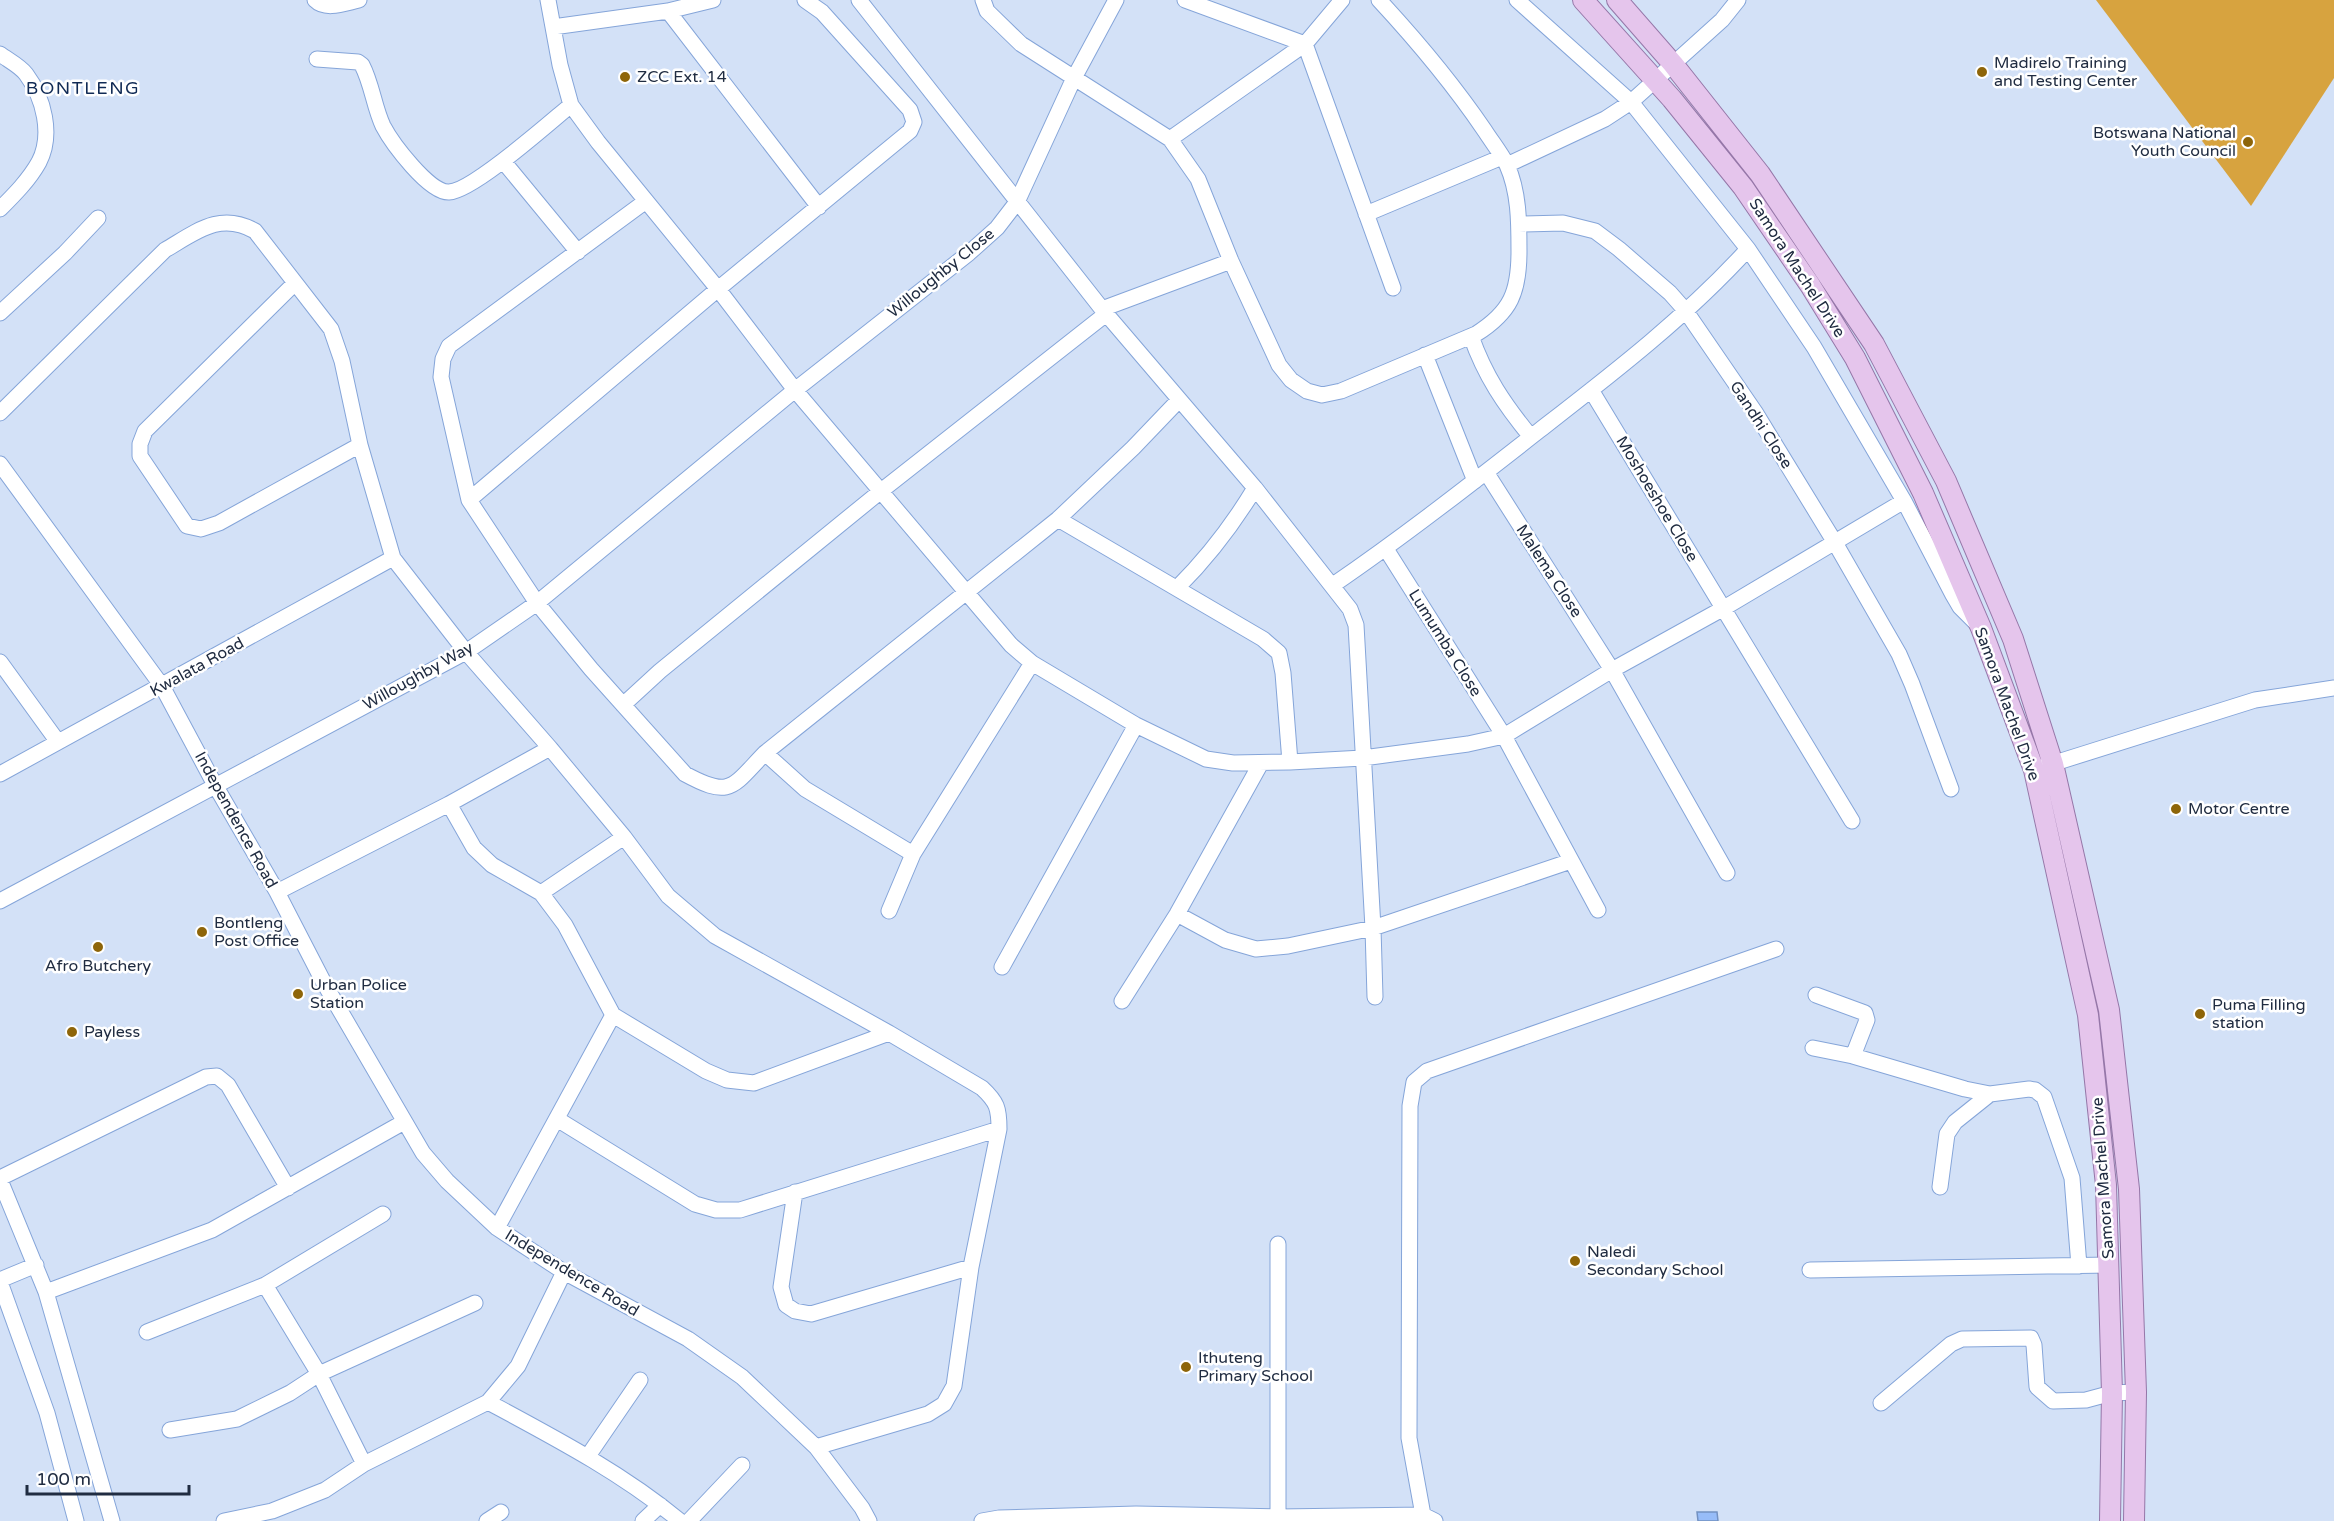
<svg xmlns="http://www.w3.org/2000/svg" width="2334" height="1521" font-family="'Varela Round',sans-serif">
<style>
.green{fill:#d7a33f}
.water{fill:#97bcf8;stroke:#7391c1;stroke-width:1.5}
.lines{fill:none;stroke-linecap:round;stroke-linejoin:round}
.minor-casing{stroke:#85a5d9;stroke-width:17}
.major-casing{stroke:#9577a8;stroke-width:22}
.minor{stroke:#fff;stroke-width:15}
.major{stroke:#e5c5ec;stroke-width:20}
.poi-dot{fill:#8e6509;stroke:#fff;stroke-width:2}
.labels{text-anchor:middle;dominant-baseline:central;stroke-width:5;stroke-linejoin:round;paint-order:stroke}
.poi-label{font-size:16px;fill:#202c41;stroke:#fff;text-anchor:start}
.street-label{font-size:16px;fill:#202c41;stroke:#fff}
.neighbourhood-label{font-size:18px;letter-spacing:1.5px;fill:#102a55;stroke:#fff}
</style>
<rect width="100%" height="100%" fill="#d3e1f7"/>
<path class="green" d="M2096,0H2334V78L2251,206Z"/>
<path class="water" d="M1697,1512H1717L1718,1521H1698Z"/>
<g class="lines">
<g class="minor-casing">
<path id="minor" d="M315,0C326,11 345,3 359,0
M548,0L560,65L571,105L598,142L718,289L795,390L1011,645L1032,663L1136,725L1206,759L1233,763L1290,762L1363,758L1468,744L1504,736L1612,670L1724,608L1904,501
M859,0L1102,309L1255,488L1350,609L1356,625L1373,928L1375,997
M983,0L987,11L1021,44L1170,139L1198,179L1231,261L1279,365L1291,380L1307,391L1322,395L1341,391L1476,334C1511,312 1519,292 1519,251C1519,222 1519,192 1507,165C1501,153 1492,142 1485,131C1453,84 1417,41 1379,0
M1185,0L1305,44L1393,288
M1517,0L1631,102L1748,249L1814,347L1904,501L1953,595L1960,607L1976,623
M668,11L713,0
M553,27L668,11L819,207
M0,54C8,60 20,66 26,74C44,98 53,135 39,162C29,180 14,195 0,209
M317,59L358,62L362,65C372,84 374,107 383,126C392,143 429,193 449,192C473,191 549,123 571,105
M1170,139L1305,44L1342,0
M503,161L578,252
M1507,165L1605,119L1631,102L1722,20L1738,0
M646,201L449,346L443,359L441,377L469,500L537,603L591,669L685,774C731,799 732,787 765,753L1058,519L1133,448L1178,401
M1366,214L1502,157
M1519,224L1563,223L1595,231L1619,249L1670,293L1685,310L1755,412L1834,541L1899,654L1912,684L1951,789
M295,283L145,431L140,444V456L187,526L201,529L219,523L360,445
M1102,309L1231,261
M0,313L65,253L98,218
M1471,336C1485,376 1504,404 1531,437
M1425,355L1475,481
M1591,390L1852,821
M0,413L165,250C196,232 220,211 255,231L331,329L342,361L360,445L393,558L466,652L550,748L624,837L668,896L715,936L889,1033L982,1088C997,1102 999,1108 999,1129L971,1267L954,1386L944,1404L928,1414L816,1447
M0,464L162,686L215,785L277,892L324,983L423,1153L447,1181L497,1228L564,1272L688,1339L742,1377L816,1447L862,1508L869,1521
M1486,472L1612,670L1727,873
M469,500L718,289L910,131L914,122L910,110L822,12L805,0
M1058,519L1263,639L1279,653L1283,673L1290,762
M1386,549L1504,736L1598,910
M1333,585C1406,535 1476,480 1545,426C1616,371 1688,315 1748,249
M1178,587C1209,556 1232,526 1255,488
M0,662L58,742
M623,705L660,671L881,491L1106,314
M765,753L805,789L913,854
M2042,767L2255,700L2334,688
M0,774L393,558
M449,804L474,848L492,865L541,893L565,925L613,1015L706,1071L727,1080L754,1083L889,1033
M277,892L449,804L550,748
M541,893L624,837
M0,901L466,652L537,603L795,390L969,253L997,228L1017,202L1074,78L1116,0
M889,911L913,854L1032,663
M1177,914L1225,940L1256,949L1288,946L1373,928L1571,861
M1002,967L1136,725
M1122,1001L1177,914L1261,763
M1813,1048L1853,1056L1867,1020L1865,1013L1816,995
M1853,1056L1965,1089L1990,1094L2029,1089L2035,1090L2044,1097L2072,1178L2079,1266
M557,1119L695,1204L716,1210H740L999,1129
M0,1178L206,1077L217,1076L228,1085L288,1188
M0,1180L46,1292L112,1521
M1940,1187L1947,1134L1955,1122L1990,1094
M795,1192L781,1287L786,1305L795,1311L811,1314L971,1267
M497,1228L613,1015
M1278,1244V1517
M1810,1270L2110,1265
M0,1280L36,1265
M0,1282L47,1413L76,1521
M265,1285L319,1374L364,1464
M46,1292L212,1230L404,1122
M147,1332L265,1285L383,1214
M488,1402C555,1438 622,1473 680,1521
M1881,1403L1951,1344L1962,1339L2031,1338L2034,1345L2037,1387L2053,1401L2086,1400L2112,1393L2136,1392
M170,1430L237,1419L290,1393L319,1374L475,1303
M588,1456L640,1380
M1423,1515L1409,1438L1410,1106L1414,1082L1427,1071L1776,949
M224,1521L272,1511L325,1490L364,1464L488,1402L518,1366L564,1272
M487,1521L501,1512
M643,1521L660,1505
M689,1521L742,1465
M982,1521L999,1518L1136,1514L1278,1517L1423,1515L1435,1521"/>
</g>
<g class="major-casing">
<path id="major" d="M1583,0L1672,99L1743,187L1810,285L1855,358L1923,493L1981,628L2034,770L2088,1015L2106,1185L2112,1393L2110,1521
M1617,0L1673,64L1760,174L1874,344L1946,481L2013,639L2053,764L2109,1010L2129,1189L2136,1392L2134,1521"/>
</g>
<use href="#minor" class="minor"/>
<use href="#major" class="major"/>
</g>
<g class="poi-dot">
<circle cx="1982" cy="72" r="6"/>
<circle cx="625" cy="77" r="6"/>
<circle cx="2248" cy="142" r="6"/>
<circle cx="2176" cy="809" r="6"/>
<circle cx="202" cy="932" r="6"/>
<circle cx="98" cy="947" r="6"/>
<circle cx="298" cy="994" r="6"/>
<circle cx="2200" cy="1014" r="6"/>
<circle cx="72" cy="1032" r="6"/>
<circle cx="1575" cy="1261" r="6"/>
<circle cx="1186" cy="1367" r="6"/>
</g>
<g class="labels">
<g class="poi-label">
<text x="1994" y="63">Madirelo Training<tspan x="1994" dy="18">and Testing Center</tspan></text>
<text x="637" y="77">ZCC Ext. 14</text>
<text x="2236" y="133" text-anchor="end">Botswana National<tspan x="2236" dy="18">Youth Council</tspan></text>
<text x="2188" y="809">Motor Centre</text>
<text x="214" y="923">Bontleng<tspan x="214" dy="18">Post Office</tspan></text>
<text x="98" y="966" text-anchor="middle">Afro Butchery</text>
<text x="310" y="985">Urban Police<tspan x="310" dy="18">Station</tspan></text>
<text x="2212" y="1005">Puma Filling<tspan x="2212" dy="18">station</tspan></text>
<text x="84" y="1032">Payless</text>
<text x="1587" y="1252">Naledi<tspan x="1587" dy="18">Secondary School</tspan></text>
<text x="1198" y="1358">Ithuteng<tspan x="1198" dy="18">Primary School</tspan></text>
</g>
<g class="street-label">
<text transform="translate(1797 268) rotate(57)">Samora Machel Drive</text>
<text transform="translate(941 273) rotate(-39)">Willoughby Close</text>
<text transform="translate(1761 425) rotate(57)">Gandhi Close</text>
<text transform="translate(1657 499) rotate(59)">Moshoeshoe Close</text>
<text transform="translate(1549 571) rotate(57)">Malema Close</text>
<text transform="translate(1445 643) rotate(58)">Lumumba Close</text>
<text transform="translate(197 667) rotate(-29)">Kwalata Road</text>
<text transform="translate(418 676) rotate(-29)">Willoughby Way</text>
<text transform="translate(2007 704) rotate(70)">Samora Machel Drive</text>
<text transform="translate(236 820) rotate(61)">Independence Road</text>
<text transform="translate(2103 1178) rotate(-94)">Samora Machel Drive</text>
<text transform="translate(572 1273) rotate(31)">Independence Road</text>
</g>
<g class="neighbourhood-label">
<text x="83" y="88">BONTLENG</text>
</g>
</g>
<path d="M27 1485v9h162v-9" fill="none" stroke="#202c41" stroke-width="3"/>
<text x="36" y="1485" font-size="18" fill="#202c41" stroke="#ffffff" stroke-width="4.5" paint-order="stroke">100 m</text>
</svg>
